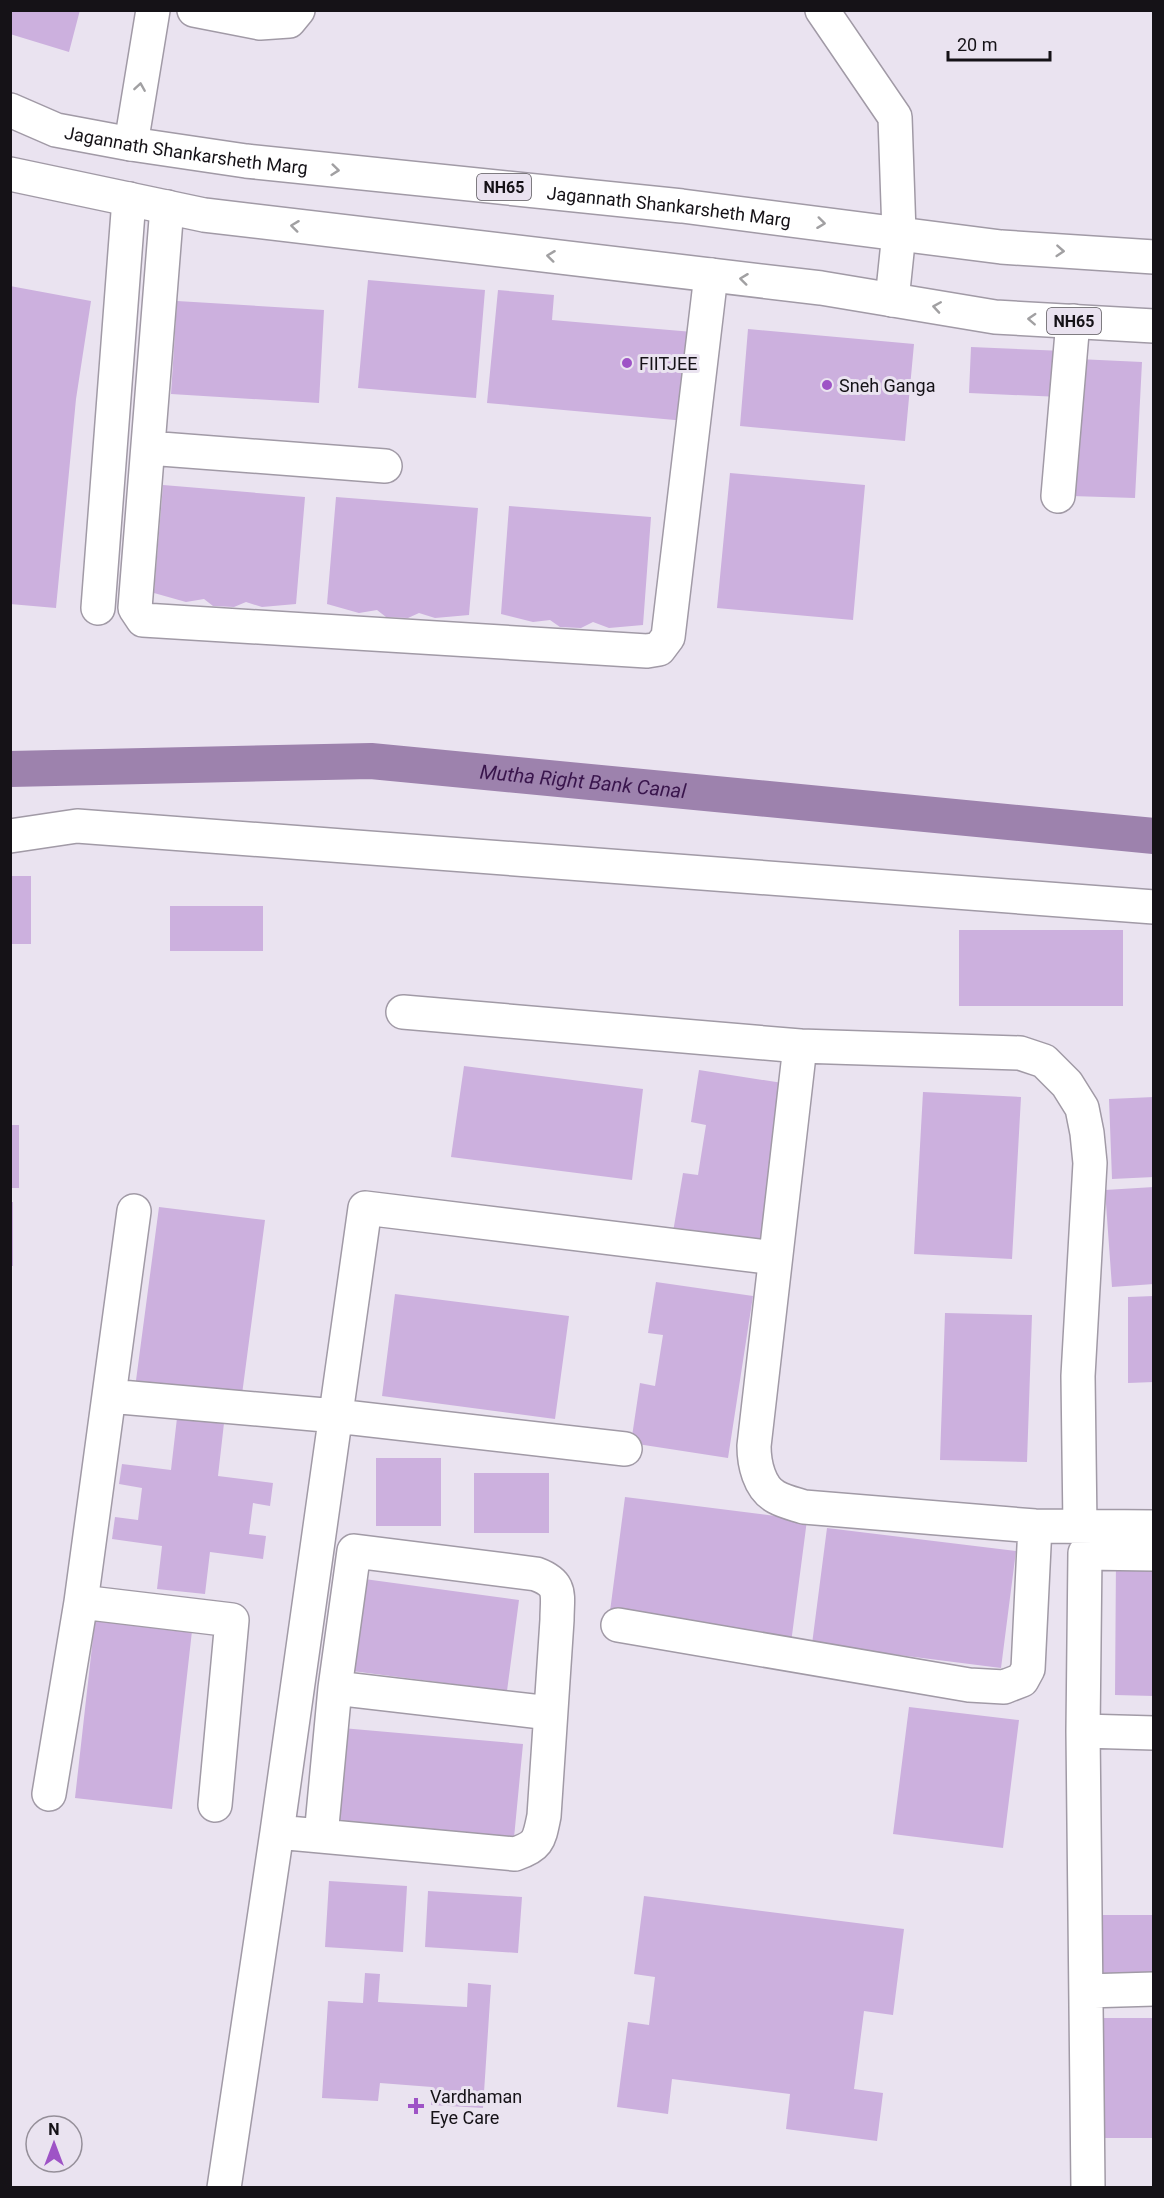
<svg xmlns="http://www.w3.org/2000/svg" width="1164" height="2198" font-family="Roboto,sans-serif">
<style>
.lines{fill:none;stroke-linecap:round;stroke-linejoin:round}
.canal{stroke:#9d82ad;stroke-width:36}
.building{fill:#ccb0de}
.minor-casing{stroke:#a19aa6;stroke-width:36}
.highway-casing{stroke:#a19aa6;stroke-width:36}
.minor{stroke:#fff;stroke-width:33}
.highway{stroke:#fff;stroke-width:33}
.oneway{stroke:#a1a0a2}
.poi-dot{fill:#9e53c6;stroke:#eae3f0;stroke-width:2}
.labels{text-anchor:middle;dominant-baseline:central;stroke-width:6;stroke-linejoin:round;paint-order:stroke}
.shield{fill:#eae3f0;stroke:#555158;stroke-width:1.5}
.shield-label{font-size:16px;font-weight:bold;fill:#151217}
.street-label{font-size:18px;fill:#151217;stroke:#eae3f0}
.poi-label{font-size:18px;fill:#151217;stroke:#eae3f0;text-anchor:start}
.water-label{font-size:20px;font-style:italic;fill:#39154c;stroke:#eae3f0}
</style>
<rect width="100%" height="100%" fill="#eae3f0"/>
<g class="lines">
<path class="canal" id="s1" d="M10,769L371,761L1154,836"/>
</g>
<path class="building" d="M10,10H80L69,52L10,34Z
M368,280L485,290L476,398L358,388Z
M10,286L91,301L76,399L56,608L10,604Z
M498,290L554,295L552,320L693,332L686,421L487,403Z
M177,301L324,310L319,403L171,394Z
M748,329L914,344L905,441L740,426Z
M971,347L1064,351L1061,397L969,393Z
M1078,359L1142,362L1135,498L1071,496Z
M730,473L865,485L853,620L717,608Z
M163,485L305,497L296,604L262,607L246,602L234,607L213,606L204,599L186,602L154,593Z
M336,497L478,508L469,615L435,618L419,613L408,618L386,617L377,610L359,613L327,604Z
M509,506L651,517L643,625L609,628L593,622L581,628L560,627L550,620L533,622L501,614Z
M10,876H31V944H10Z
M170,906H263V951H170Z
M959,930H1123V1006H959Z
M464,1066L643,1089L632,1180L451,1157Z
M699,1070L795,1085L770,1247L673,1232L683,1173L698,1175L706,1125L691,1122Z
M923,1092L1021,1097L1012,1259L914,1254Z
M1154,1097V1177L1112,1179L1109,1099Z
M10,1125H19V1188H10Z
M1154,1187V1284L1112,1287L1105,1190Z
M10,1202H13V1266H10Z
M159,1207L265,1220L241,1402L135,1388Z
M656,1282L753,1296L728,1458L631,1443L640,1383L655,1386L663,1335L648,1333Z
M395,1294L569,1316L555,1419L382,1396Z
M1154,1296V1382L1128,1383V1297Z
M945,1313L1032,1315L1027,1462L940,1460Z
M177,1418L224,1423L218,1476L273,1483L270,1506L253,1503L249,1534L266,1536L263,1559L210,1552L205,1594L157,1589L162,1546L112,1539L115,1517L138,1520L142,1488L119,1484L122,1464L171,1470Z
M376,1458H441V1526H376Z
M474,1473H549V1533H474Z
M625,1497L807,1520L791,1643L609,1619Z
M827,1528L1016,1551L1001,1668L812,1644Z
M1116,1558H1154V1696L1115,1695Z
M357,1578L519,1600L507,1691L344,1670Z
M96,1611L193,1622L172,1809L75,1798Z
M909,1707L1019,1720L1003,1848L893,1834Z
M342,1728L523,1744L514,1838L332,1821Z
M329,1881L407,1886L403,1952L325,1947Z
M428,1891L522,1897L518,1953L425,1947Z
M644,1896L904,1929L893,2015L864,2011L854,2089L883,2093L877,2141L786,2129L790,2094L672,2079L668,2114L617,2107L628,2022L649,2025L655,1977L634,1974Z
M1089,1915H1154V1976H1088Z
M365,1973L380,1974L378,2002L467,2007L468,1983L491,1985L483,2108L431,2105L432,2087L380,2083L378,2101L322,2098L328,2001L363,2003Z
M1095,2018H1154V2138H1095Z"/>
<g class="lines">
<g class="minor-casing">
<path id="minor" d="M194,10L260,23L289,21L298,10
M822,10L895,117L899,233L892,300
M131,144L153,10
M167,207L135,608L143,620L647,651L659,649L668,637L711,275
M148,448L385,466
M1058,496L1073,321
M98,608L129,199
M10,836L77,826L1154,907
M403,1012L800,1046L1020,1053L1044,1061L1067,1084L1082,1108L1087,1133L1090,1163L1078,1376L1080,1527
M800,1046L754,1446C754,1463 759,1488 776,1497C785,1502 795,1504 804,1507L1035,1526L1154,1527
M109,1396L336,1416L625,1449
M81,1602L232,1620L215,1805
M618,1625L969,1685L1004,1687L1022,1680L1028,1669L1035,1526
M335,1688L550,1713
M1083,1731L1154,1733
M49,1794L81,1602L134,1211
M277,1832L515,1854C539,1846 539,1840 544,1816L557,1620C557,1595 563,1584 536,1574L354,1551L335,1688L321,1836
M1086,1991L1154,1989
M224,2188L277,1832L365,1208L775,1258
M1088,2188L1083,1731L1085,1553L1154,1554"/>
</g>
<g class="highway-casing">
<g id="highway">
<path id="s2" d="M10,110L56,130L131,144L246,161L682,206L1001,247L1154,257"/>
<path d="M10,174L204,215L821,288L995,317L1154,326"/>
</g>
</g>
<use href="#minor" class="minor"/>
<use href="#highway" class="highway"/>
</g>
<defs><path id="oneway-chevron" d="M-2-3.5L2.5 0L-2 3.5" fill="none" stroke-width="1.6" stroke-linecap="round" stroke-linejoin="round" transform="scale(1.5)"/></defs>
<g class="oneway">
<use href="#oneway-chevron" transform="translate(140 87) rotate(-81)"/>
<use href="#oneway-chevron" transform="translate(335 170) rotate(6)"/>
<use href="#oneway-chevron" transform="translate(821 223) rotate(7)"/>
<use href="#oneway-chevron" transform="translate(295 226) rotate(-173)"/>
<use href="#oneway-chevron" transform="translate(1060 251) rotate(4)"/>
<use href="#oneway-chevron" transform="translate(551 256) rotate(-173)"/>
<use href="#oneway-chevron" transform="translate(744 279) rotate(-173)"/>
<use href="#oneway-chevron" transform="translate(937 307) rotate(-171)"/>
<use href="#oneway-chevron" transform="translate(1032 319) rotate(-177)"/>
</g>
<g class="poi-dot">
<circle cx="627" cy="363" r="6"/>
<circle cx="827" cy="385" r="6"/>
<path d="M413 2097h6v6h6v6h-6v6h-6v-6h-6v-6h6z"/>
</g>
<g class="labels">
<g class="shield">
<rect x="477" y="174" width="54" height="26" rx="4.5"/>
<rect x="1047" y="308" width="54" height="26" rx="4.5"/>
</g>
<g class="shield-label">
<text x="504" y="187">NH65</text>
<text x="1074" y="321">NH65</text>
</g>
<g class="street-label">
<text stroke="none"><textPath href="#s2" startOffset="182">Jagannath Shankarsheth Marg</textPath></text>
<text stroke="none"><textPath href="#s2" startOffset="668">Jagannath Shankarsheth Marg</textPath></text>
</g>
<g class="poi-label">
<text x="639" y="363">FIITJEE</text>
<text x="839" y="385">Sneh Ganga</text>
<text x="430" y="2096">Vardhaman<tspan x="430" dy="21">Eye Care</tspan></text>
</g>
<g class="water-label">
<text stroke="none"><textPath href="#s1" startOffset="574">Mutha Right Bank Canal</textPath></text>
</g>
</g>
<rect width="1164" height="2198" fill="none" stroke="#151217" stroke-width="24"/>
<g transform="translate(54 2144)"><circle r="28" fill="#eae3f0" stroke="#958f99" stroke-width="1.5"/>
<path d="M0-4.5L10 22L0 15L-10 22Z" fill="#9e53c6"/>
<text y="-9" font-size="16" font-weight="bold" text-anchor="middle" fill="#151217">N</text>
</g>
<path d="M948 51v9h102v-9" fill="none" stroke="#151217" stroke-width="3"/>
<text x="957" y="51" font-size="18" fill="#151217" stroke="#eae3f0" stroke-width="4.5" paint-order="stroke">20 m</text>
</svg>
